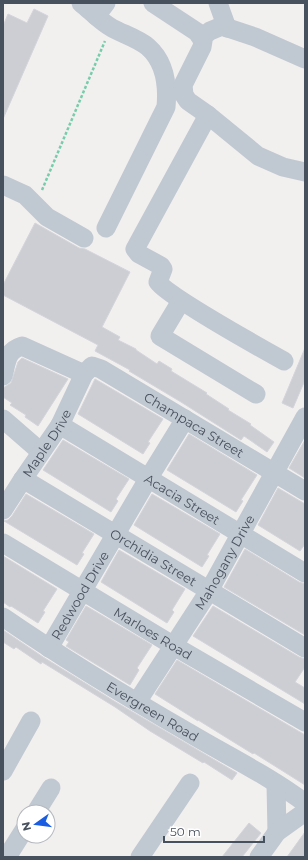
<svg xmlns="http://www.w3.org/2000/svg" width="308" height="860" font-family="Montserrat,sans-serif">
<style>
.building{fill:#ccced4;stroke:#d3d5db}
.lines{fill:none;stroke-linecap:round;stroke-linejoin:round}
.path{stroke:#76cdab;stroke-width:2.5;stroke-dasharray:3 2;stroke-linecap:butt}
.minor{stroke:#c0c8d1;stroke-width:19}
.labels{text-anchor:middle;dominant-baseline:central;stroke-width:3.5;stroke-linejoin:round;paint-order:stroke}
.street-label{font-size:13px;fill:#47505d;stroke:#fff}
</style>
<rect width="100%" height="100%" fill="#f2efef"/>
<path class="building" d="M34,9L48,16L3,119V26L8,14L27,23Z
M35,223L79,248L85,249L130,272L102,327L120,337L118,340L136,349V350L157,364L159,361L172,369L171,371L207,393L206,394L229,409L228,410L251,424L250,425L274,442L267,452L244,436L241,440L181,402L129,371L130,370L95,351L98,345L3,295V285Z
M305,348V380L293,408L282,403Z
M22,358L68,379L38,426L25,417L26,415L10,405L12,403L3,397V388L11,383L18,362Z
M95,379L163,419L148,442L150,443L143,454L78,414Z
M189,434L257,475L241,500L243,501L236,512L167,470Z
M63,440L129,479L116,499L118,501L111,512L43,470Z
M305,440V478L289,468Z
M278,488L305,504V544L300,551L258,525Z
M26,494L94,534L82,553L84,554L77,565L4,521L8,520L12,516Z
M152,494L220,534L207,555L209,556L202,567L134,525Z
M245,549L299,582L305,584V635L224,587Z
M119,550L185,589L172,610L174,612L167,623L101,582Z
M3,556L57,589L43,611L45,612L38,623L11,606L10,607L3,602Z
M86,606L152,645L137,668L139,670L130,685L66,646L69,642L66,640Z
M213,606L299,657L305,659V667L295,682L305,688V704L193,636Z
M3,630L43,657L114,701L237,773L232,780L204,762L203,763L150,731L115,707L42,662L41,664L16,647L14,649L3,642Z
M177,660L305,735V785L254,753L253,754L198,720V721L155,694Z
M249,823L261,833L242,857H222Z
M305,832V857H287Z"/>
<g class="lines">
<path class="path" d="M42,190L105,41"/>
<g class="minor">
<path d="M81,3C91,11 101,22 112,28C123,34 139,39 148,47C165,62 168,85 166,107L106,228"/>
<path d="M153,3L197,32L203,41L202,47L183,85L184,95L188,101L208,115L258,156L283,167L305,172"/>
<path d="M218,3L227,28"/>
<path d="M96,16L106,3"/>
<path d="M202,37L210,31L222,26L255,37L305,59"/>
<path d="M208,115L135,249L139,254L161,266L163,269L158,282C162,293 266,351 284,361"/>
<path d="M3,185L25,195L47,217L84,238"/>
<path d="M181,301L160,336L256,394"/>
<path d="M3,376C7,362 6,351 22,346L84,374"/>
<path d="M3,419L41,452"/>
<path id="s1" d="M60,425L305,573"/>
<path id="s2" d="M23,479L305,648"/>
<path id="s3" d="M3,510L23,479L60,425L84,374L92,366L101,369L305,491"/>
<path id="s4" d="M3,543L174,646L305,722"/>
<path id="s5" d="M3,617C64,659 127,697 191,734C228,756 271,777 305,803"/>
<path id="s6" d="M49,648L148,479L185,419"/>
<path id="s7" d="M137,702L209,591L305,417"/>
<path d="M3,771L31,721"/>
<path d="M276,784L277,832"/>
<path d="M36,812L51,788"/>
<path d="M7,857L24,830"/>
<path d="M140,857L190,783"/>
<path d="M259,857L277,832L305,812"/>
</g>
</g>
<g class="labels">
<g class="street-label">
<text stroke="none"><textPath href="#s3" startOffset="288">Champaca Street</textPath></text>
<text stroke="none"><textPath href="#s3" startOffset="80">Maple Drive</textPath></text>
<text stroke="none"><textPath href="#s1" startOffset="143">Acacia Street</textPath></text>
<text stroke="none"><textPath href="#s2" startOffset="152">Orchidia Street</textPath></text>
<text stroke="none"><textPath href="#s7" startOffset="165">Mahogany Drive</textPath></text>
<text stroke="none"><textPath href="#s6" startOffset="61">Redwood Drive</textPath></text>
<text stroke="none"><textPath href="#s4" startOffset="175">Marloes Road</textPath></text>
<text stroke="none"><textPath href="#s5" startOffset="177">Evergreen Road</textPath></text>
</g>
</g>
<rect width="308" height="860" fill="none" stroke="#47505d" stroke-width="8"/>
<g transform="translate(36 824) rotate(256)"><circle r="19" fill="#ffffff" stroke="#b5b9be"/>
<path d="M0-3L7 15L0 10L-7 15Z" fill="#195de2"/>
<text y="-6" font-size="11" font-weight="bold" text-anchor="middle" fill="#47505d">N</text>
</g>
<path d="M164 836v6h100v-6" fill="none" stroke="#47505d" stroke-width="2"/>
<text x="170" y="836" font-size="12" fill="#47505d" stroke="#ffffff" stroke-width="3" paint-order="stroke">50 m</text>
</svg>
